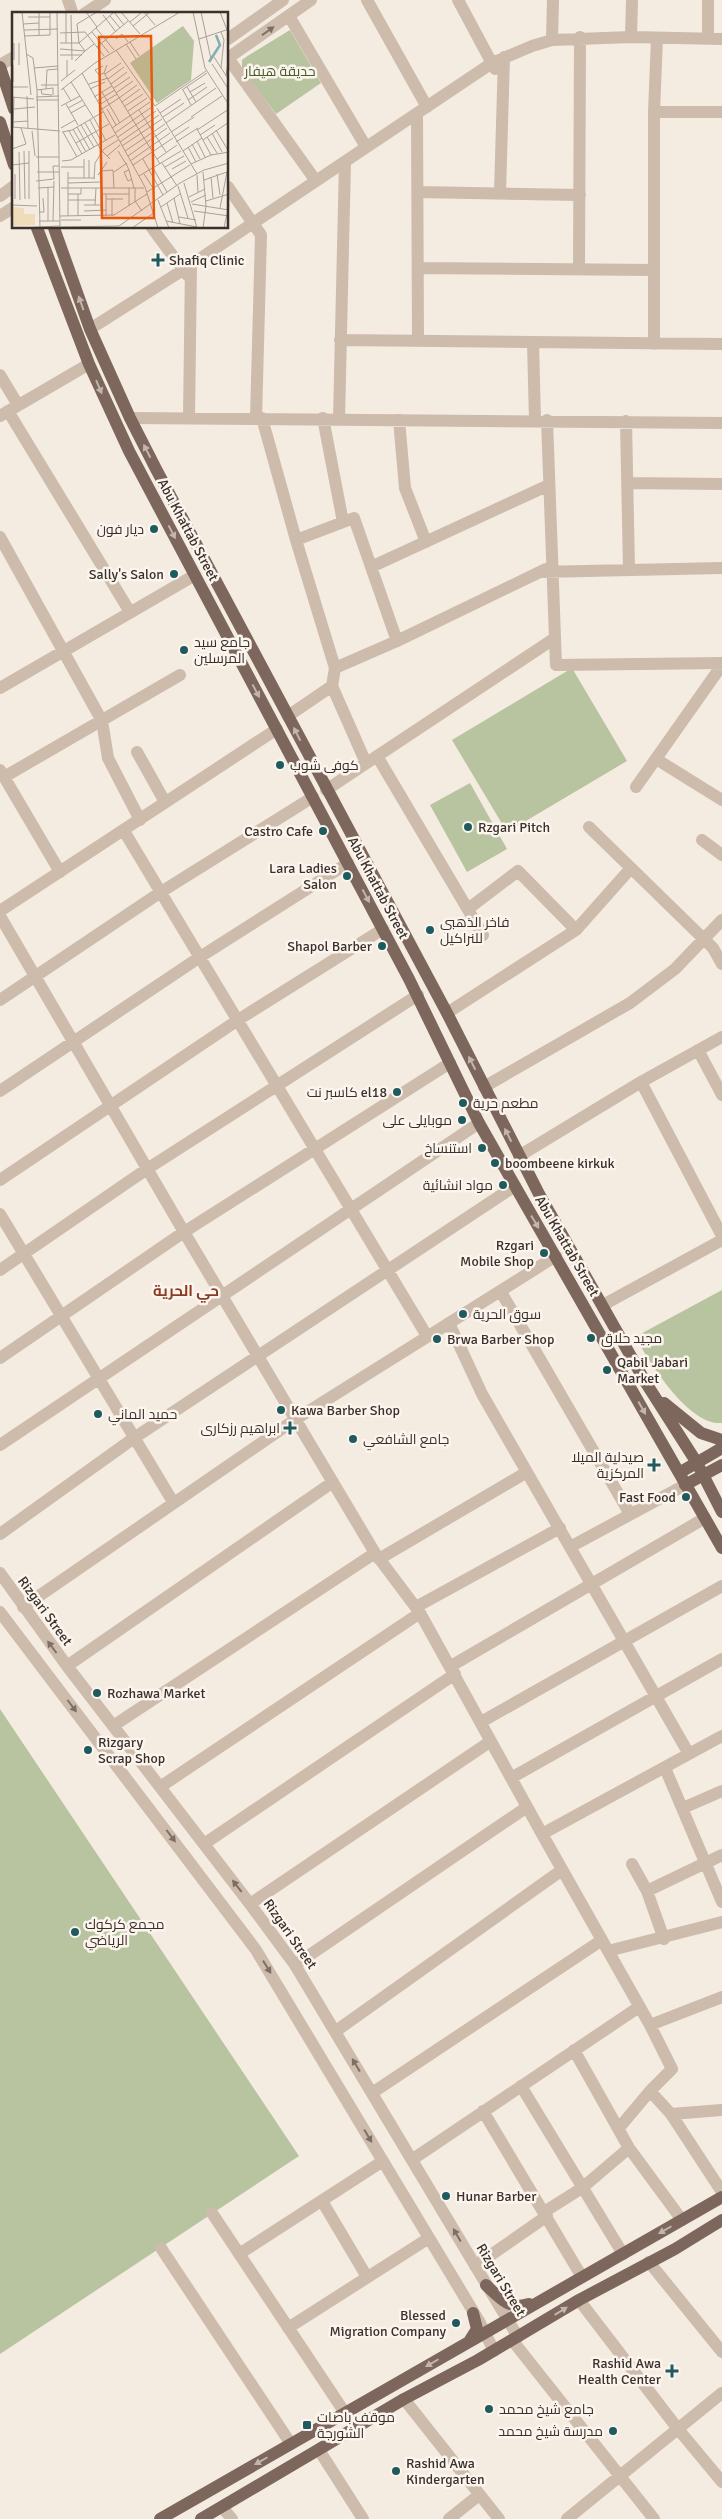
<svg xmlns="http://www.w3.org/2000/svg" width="722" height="2519" font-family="Signika,Cairo,sans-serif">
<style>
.green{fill:#b8c4a0}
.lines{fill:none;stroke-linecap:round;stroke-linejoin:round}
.minor{stroke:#cdbbac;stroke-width:12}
.major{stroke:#7d675c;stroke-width:12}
.oneway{fill:#7d6f65}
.oneway2{fill:#c2b5ac}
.poi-dot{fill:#1f5a5e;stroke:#fbf5ee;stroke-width:2}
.labels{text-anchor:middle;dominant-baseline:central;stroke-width:5;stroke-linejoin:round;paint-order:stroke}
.park-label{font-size:14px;fill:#4a5a2e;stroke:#fbf5ee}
.poi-label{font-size:14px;fill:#3b302b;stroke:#fbf5ee;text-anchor:start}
.street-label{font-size:14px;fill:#3b302b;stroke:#fbf5ee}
.neighbourhood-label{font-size:15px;font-weight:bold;fill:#8c3b22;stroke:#fbf5ee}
.inset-river{fill:none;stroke:#7fb0b2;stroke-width:2.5}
.inset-road{fill:none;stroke:#aaa098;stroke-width:1}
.view{fill:#e8590c;fill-opacity:0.15;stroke:#e8590c;stroke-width:2.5}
.inset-edge{fill:none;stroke:#3b302b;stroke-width:2.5}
</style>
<rect width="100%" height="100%" fill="#f4ebe1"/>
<path class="green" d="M290,30L321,83L276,114L242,69V60L246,57Z
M572,668L627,761L507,832L452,740Z
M470,783L507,849L467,872L430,805Z
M722,1290V1423C688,1426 650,1362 635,1337Z
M0,1709L299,2156L0,2354Z"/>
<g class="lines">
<path class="minor" d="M68,0L73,14
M367,0L427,107
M458,0L495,69
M84,14L105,0
M289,16L366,147
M631,37L632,0
M708,38V0
M228,39L283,0
M552,40L553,0
M228,58L316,181
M228,58L311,0
M0,65L14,57
M654,112H722
M417,113L418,340
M228,187L261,235L256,418
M418,192L580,195
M500,193L504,57
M0,196L14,186
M0,216L14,207
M152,228L188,276
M418,268L654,270
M579,269L580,37
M90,329L183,270L492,63L532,46L552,40L631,37L722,39
M340,340L722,344
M533,342L535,420
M654,344V112L657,38
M0,375L18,405
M8,411L130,612
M0,416L89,364
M130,418L722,423
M189,418L191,264
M262,418L296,540L335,668
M323,418L343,522
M339,419L345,162
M399,420L405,488L426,542
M547,420L556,665L722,663
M626,421L629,570
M628,483L722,484
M0,537L102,721L108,758L140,820
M296,540L354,518L397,641L335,668L332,686L366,763
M371,567L549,485
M540,572L722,568
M397,641L546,569
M0,688L195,575
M288,716L332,686
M137,752L165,802
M377,756L483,935
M656,759L722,800
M0,770L60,872
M4,777L180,675
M636,787L722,665
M326,790L555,638
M589,827L713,948L722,964
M124,831L427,1336
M702,840L722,855
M468,909L518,871L576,930
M0,911L277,729
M0,916L184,1232L375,1553L420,1613L542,1834L650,2025L672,2069L650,2091L619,2128
M0,1000L161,892L313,797
M447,1013L576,930L631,868
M698,1050L722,1095
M641,1082L722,1236
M484,1087L630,1003L675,969L722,920
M0,1091L200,957L348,863
M519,1156L641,1082L722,1037
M0,1180L238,1020L383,929
M0,1214L173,1502
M0,1270L147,1169L418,995
M501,1292L630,1514
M603,1305L722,1240
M449,1323L482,1394L689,1754
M0,1358L184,1232L450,1063
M0,1445L479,1123
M0,1534L134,1438L515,1186
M570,1547L685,1485
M379,1559L527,1472
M0,1573L67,1666L250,1904L295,1965L518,2337
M23,1607L296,1419L556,1256
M416,1607L560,1528
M0,1612L256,1950L479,2321L494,2351
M67,1666L333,1482
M451,1666L705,1518
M481,1722L722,1586
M113,1726L375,1553
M665,1768L722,1902
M511,1778L722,1659
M160,1787L420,1613
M683,1808L722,1791
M542,1834L722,1736
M204,1844L455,1674
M632,1864L647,1891L664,1939
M647,1891L722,1855
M250,1904L491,1741
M608,1951L722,1922
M295,1965L527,1807
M650,2025L722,1997
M336,2031L562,1870
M574,2050L629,2148L682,2220
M521,2086L623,2254
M650,2091L671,2114L722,2192
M372,2093L602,1940
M483,2111L582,2277
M671,2114L722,2110
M413,2159L639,2007
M322,2201L367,2277
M544,2212L582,2188L629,2148
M212,2213L345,2413
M161,2248L291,2444
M239,2254L383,2161
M649,2262L722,2352
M475,2266L547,2216
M579,2300L678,2429L722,2482
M288,2328L429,2238
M512,2340L654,2519
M404,2399L499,2519
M319,2450L363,2519
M222,2507L232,2519
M449,2519L479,2495
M567,2519L722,2393"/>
<path class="major" d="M0,67L14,109
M0,122L14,165
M37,228L89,364L129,451L409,979L479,1123L722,1548
M54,228L90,329L130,418L156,469L447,1013L539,1194L646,1383L697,1463L722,1512
M664,1403L701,1433L722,1440
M679,1473L722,1448
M685,1485L722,1465
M486,2285C499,2297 509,2311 529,2304
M470,2340L477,2329L473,2313
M160,2519L722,2197
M201,2519L404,2399L478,2360L579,2300L675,2249L722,2220"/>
</g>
<defs><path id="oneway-solid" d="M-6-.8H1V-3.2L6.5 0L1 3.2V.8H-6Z" transform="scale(1.25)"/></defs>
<g class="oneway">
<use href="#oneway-solid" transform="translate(268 31) rotate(-35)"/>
<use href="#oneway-solid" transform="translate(52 1647) rotate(-127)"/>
<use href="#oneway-solid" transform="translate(72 1706) rotate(53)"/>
<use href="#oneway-solid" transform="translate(171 1836) rotate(53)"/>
<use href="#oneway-solid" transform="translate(237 1886) rotate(-128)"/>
<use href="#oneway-solid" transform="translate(267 1967) rotate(58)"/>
<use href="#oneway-solid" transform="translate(356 2065) rotate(-121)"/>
<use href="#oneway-solid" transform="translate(368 2136) rotate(59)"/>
<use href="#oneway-solid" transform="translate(457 2235) rotate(-120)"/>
</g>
<g class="oneway2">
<use href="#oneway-solid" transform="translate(81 303) rotate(-110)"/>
<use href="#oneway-solid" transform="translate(99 387) rotate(67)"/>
<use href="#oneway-solid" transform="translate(147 451) rotate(-117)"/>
<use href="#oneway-solid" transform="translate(172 532) rotate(62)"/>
<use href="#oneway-solid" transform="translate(256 691) rotate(62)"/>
<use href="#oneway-solid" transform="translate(297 734) rotate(-117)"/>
<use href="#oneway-solid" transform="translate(366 896) rotate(62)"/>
<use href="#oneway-solid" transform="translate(472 1063) rotate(-117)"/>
<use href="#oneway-solid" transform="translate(508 1135) rotate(-117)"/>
<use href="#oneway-solid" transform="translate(535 1222) rotate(59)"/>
<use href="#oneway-solid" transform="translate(642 1408) rotate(61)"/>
<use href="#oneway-solid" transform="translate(665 2230) rotate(150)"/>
<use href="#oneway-solid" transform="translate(561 2311) rotate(-31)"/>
<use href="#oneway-solid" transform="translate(432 2363) rotate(150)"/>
<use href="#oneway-solid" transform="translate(261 2461) rotate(150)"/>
</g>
<g class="poi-dot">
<path d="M155.5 252.5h5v5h5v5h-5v5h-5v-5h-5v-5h5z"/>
<circle cx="154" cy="529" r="5"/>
<circle cx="174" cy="574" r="5"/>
<circle cx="184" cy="650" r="5"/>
<circle cx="280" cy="765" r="5"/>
<circle cx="468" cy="827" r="5"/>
<circle cx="323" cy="831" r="5"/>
<circle cx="347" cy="876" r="5"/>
<circle cx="430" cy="930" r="5"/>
<circle cx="382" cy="946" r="5"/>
<circle cx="397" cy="1092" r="5"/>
<circle cx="463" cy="1103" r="5"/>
<circle cx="462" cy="1120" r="5"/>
<circle cx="482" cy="1148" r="5"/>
<circle cx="495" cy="1163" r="5"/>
<circle cx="503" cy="1185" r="5"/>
<circle cx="544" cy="1253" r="5"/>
<circle cx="463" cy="1314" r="5"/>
<circle cx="591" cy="1338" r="5"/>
<circle cx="437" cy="1339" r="5"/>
<circle cx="607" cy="1370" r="5"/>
<circle cx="281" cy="1410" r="5"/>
<circle cx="98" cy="1414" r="5"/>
<path d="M287.5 1420.5h5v5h5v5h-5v5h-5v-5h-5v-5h5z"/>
<circle cx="353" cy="1439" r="5"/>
<path d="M651.5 1457.5h5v5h5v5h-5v5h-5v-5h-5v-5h5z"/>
<circle cx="686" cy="1497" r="5"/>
<circle cx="97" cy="1693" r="5"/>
<circle cx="88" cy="1750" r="5"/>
<circle cx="75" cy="1932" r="5"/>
<circle cx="446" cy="2196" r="5"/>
<circle cx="456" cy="2323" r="5"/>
<path d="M669.5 2363.5h5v5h5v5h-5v5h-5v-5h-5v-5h5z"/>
<circle cx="489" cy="2409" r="5"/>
<rect x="302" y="2420" width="10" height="10" rx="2.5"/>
<circle cx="613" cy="2431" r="5"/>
<circle cx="396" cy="2471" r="5"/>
</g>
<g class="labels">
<g class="park-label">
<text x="280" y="71">حديقة هيفار</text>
</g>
<g class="poi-label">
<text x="169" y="260">Shafiq Clinic</text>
<text x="144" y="529" text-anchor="end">ديار فون</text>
<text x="164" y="574" text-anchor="end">Sally's Salon</text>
<text x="194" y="642">جامع سيد<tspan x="194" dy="16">المرسلين</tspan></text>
<text x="290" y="765">كوفى شوب</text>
<text x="478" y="827">Rzgari Pitch</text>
<text x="313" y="831" text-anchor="end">Castro Cafe</text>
<text x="337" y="868" text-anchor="end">Lara Ladies<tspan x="337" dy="16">Salon</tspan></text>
<text x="440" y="922">فاخر الذهبي<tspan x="440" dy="16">للنراكيل</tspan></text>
<text x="372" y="946" text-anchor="end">Shapol Barber</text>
<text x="387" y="1092" text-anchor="end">كاسبر نت el18</text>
<text x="473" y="1103">مطعم حرية</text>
<text x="452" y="1120" text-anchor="end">موبايلى على</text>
<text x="472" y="1148" text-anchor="end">استنساخ</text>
<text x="505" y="1163">boombeene kirkuk</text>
<text x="493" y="1185" text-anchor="end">مواد انشائية</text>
<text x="534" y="1245" text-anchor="end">Rzgari<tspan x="534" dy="16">Mobile Shop</tspan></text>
<text x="473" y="1314">سوق الحرية</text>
<text x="601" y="1338">مجيد حلاق</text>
<text x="447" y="1339">Brwa Barber Shop</text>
<text x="617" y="1362">Qabil Jabari<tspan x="617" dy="16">Market</tspan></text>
<text x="291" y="1410">Kawa Barber Shop</text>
<text x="108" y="1414">حميد الماني</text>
<text x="280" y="1428" text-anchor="end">ابراهيم رزكارى</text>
<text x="363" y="1439">جامع الشافعي</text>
<text x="644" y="1457" text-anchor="end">صيدلية الميلا<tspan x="644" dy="16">المركزية</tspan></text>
<text x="676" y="1497" text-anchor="end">Fast Food</text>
<text x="107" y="1693">Rozhawa Market</text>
<text x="98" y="1742">Rizgary<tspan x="98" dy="16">Scrap Shop</tspan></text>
<text x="85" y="1924">مجمع كركوك<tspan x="85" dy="16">الرياضي</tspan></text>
<text x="456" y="2196">Hunar Barber</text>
<text x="446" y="2315" text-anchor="end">Blessed<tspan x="446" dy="16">Migration Company</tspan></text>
<text x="661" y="2363" text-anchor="end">Rashid Awa<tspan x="661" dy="16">Health Center</tspan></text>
<text x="499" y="2409">جامع شيخ محمد</text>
<text x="317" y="2417">موقف باصات<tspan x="317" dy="16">الشورجة</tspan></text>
<text x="603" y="2431" text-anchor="end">مدرسة شيخ محمد</text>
<text x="406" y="2463">Rashid Awa<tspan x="406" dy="16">Kindergarten</tspan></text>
</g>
<g class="street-label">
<text transform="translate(188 530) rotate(62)">Abu Khattab Street</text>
<text transform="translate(378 888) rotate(62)">Abu Khattab Street</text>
<text transform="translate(567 1246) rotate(60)">Abu Khattab Street</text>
<text transform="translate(45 1611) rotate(54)">Rizgari Street</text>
<text transform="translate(290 1934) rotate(55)">Rizgari Street</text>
<text transform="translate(501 2280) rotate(59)">Rizgari Street</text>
</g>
<g class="neighbourhood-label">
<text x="186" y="1291">حي الحرية</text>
</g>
</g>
<g transform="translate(12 12)">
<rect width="216" height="216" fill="#f4ebe1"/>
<path d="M171,14L182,29L179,68L145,91L118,51Z" fill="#b8c4a0"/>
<path d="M0,195L12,196V202H23V213L0,214Z" fill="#efdcb8"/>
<path class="inset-river" d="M197,50L208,33L204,23"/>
<path class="inset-road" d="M10,0L19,83M27,0V23M45,0L48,216M54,0V31M74,0L85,15M102,0L112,13M109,0L128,22M132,0L143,13M181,0L193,56L217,93M189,0L199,47M208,0L217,23M59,3L60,48M91,3L104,20M98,4L108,16M16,5H38M118,10L130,0M11,12L27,11M121,14L138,0M84,16L102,38M12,18L46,17M80,20L97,41M209,20L212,28L209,56M48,21L73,20L92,44M12,24L38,23V0M104,27L110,22L116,30M187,27L217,17M118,30L127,44M2,31V48M48,31H67L102,0M114,32L124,47M85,35L116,9M48,37L73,39L82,32M104,38L143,94L194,59M14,42L21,46L25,78L28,216M48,43H70M202,45L217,68M55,48V64M63,49L73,39L67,31L65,12L85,0M200,52L217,78M1,53V70M7,53V31M95,53L92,61L148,152M91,54L83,58L87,63L92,61M22,56L46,54M70,61L133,175L146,216M93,62L109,51M214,64L217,42M96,67L112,55M49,69L63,58M59,70L81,105M77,72L96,66M99,72L115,60M29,73H46M0,75H16M175,75L184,90M51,76L59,89M102,76L118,65M29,77L30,82L40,83M34,77L35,58L46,57M78,77L93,70M25,78L41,76V83M49,78L83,51L168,0M170,78L195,61M171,78L179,93M90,80L108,111M178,80L193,71M104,81L121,69M15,84L16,116M0,85L22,87M24,85L47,84M82,85L100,74M107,86L125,73M24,88H47M176,88L195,75M85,89L103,78M110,90L128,77M54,92L66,113M87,93L105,82M49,94L68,84M113,94L131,82M56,96L71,88M145,96L185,162M2,97L23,95M90,97L107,86M95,97L104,113M127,98L154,140M116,99L135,86M59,101L73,93M148,101L169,87M151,105L172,91M179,105L210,84M82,106L94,129M78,108L90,131M1,110L16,109M73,111L89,138L98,147M154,111L204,76M69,113L82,135M0,115L48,119M1,115L2,85M65,115L78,138M49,116L63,108M100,116L138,90M61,117L74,140M185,117L199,143M185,118L217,97M204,118L217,140M20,119L23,144M57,119L70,142M50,120L60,118L91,100M51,120L65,145M159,120L182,105M103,121L141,94M200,121L210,140M188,123L203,113M106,125L144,99M162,125L177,115M195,125L205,141M191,128L217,110M185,129L193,145M108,130L147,103M164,130L186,116M64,131L97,112M180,132L188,147M110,134L150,107M176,135L184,150M0,137L14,132L9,116M12,139L13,187M17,139V187M106,139L114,152M113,139L153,112M171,139L190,126M7,140L8,188M95,144L108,133M116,144L155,116M24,145H47M72,147V166M131,147L151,183M145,147L165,133M77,148V166M50,149L59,148L103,123M118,149L158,121M83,151L92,137L106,128M114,151L117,158L112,160L116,169L120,167M150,151L165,174M179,152L199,143L217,140M0,153L17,151M121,153L161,126M49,155H72M153,155L172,144M141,156L155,180M160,157L174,149M117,158L122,176M89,159L101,158L102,176M25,160H47M56,160V204M88,160L89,176M102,160L115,151M3,162V187M132,162L141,176M205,162L208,183M86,163L95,150M185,163L186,180M127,164L169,139M199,165L201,186M56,166H83M42,167L41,154H47M82,167L83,151M192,168L215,160M24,169L42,167M56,171L89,170M172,171L185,216M166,174L176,206M26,176L42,175M49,176H132M89,176V198M123,176V189L130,199M135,180L178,153M56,182H69V176M89,182H117M94,182V204M177,185L193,177M162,186L168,212M94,187H111M100,187V204M56,188H84M146,188L157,216M194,189L217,182M179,190L194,183M155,191L161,211M180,192L217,198M0,193L25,194M72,193H89M83,193L84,176M117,194V176M149,195L168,182M208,196L215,160M72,199L95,198M182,199L217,204M27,200H32L31,186M48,204L102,203L135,182M66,204V182M167,205L184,208M49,208H69M27,209H48M36,209V175M41,209L42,169M154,209L185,215M49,215L107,214L168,171L192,158L217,151M7,216L48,214M120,216L142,201M191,216L194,194L191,160M212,216L217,192"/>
<path class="view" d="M139,24L142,206H90L87,25Z"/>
<rect width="216" height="216" class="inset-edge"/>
</g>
</svg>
